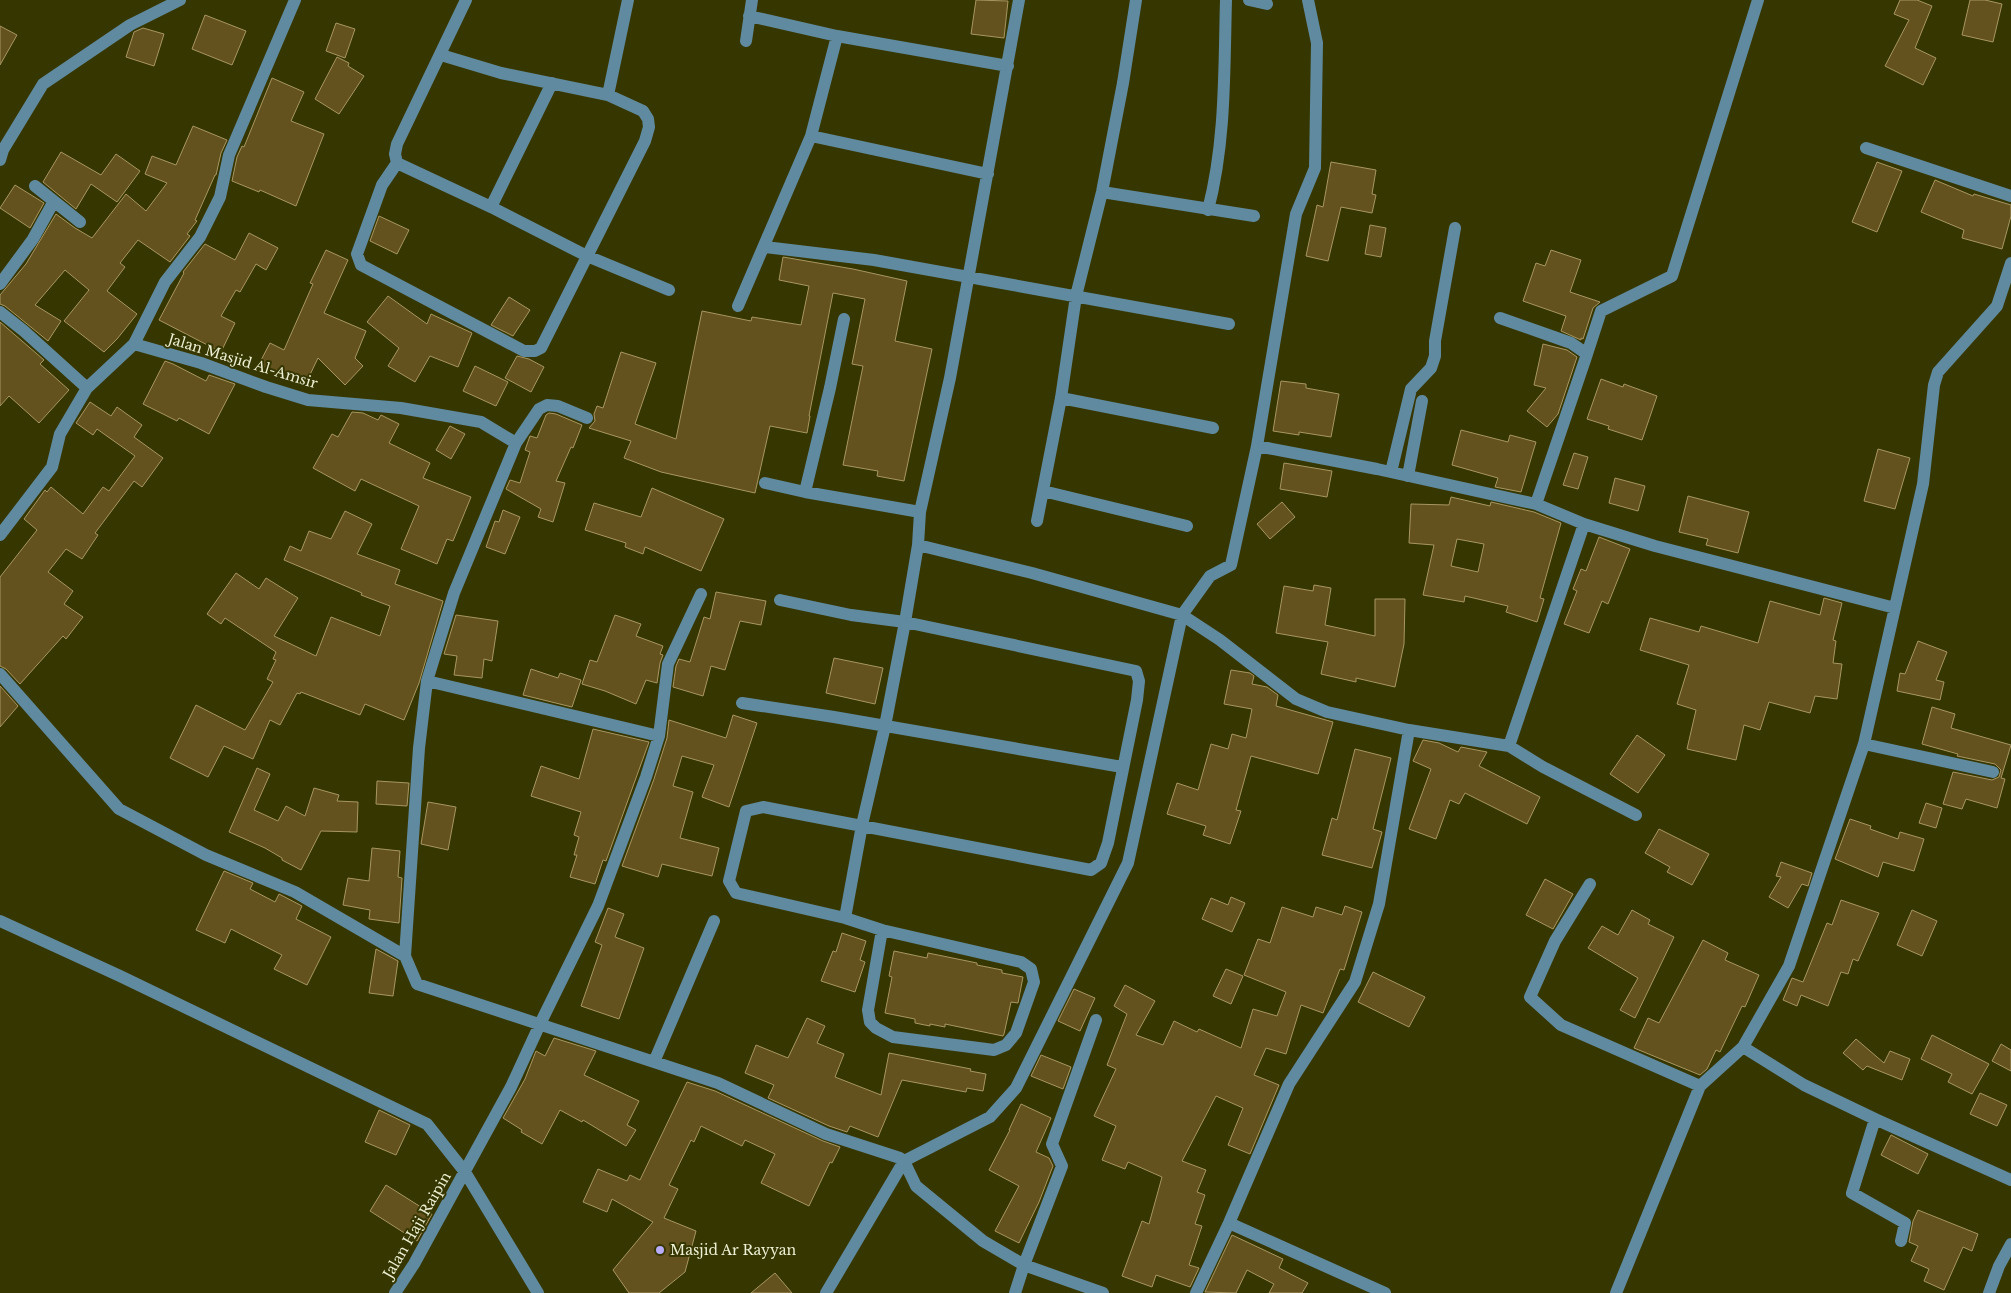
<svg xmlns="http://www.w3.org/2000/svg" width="2011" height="1293" font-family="'Libre Baskerville',serif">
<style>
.building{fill:#63521e;stroke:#a89662;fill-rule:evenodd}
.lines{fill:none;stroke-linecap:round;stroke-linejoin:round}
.minor{stroke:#608a9f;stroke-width:12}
.poi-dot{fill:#b8abf7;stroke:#363700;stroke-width:2}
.labels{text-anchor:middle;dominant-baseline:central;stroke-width:4;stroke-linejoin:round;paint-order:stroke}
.street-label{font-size:14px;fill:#edf0d4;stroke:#363700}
.poi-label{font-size:14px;fill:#edf0d4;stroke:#363700;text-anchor:start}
</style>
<rect width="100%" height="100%" fill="#363700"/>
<path class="building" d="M976,0L1008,1L1004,38L971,34Z
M1900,0H1917L1932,6L1915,48L1936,58L1923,85L1885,66L1909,20L1894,14Z
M1970,0H1985L2002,4L1993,42L1962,35Z
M205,15L246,31L232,65L192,49Z
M336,23L355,29L345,58L326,51Z
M0,26L17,35L0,65Z
M143,28L164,34L154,66L126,57L134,32Z
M337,57L349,63L348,66L364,76L339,114L315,99Z
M272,78L304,92L291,121L324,134L296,206L260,190L259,192L232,181L237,157L242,146L244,147Z
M193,126L227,140L221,153L216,175H215L195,220L197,221L187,234L190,236L170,262L138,240L120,263L125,267L107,291L137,314L117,339L104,352L64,321L89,290L65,270L35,305L61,321L48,341L5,306L0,304V295L26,264L56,214L75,228L92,238L126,194L146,211L167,183L145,174L152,156L176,165Z
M61,152L101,175L116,154L140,171L117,202L91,184L76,209L43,182Z
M1331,162L1376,170L1372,194L1376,195L1372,213L1341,207L1328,261L1306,256L1317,205L1323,207Z
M1877,162L1902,171L1877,232L1852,222Z
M1935,180L1973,196L1974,194L2011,205V216L2002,249L1962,238L1964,230L1921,212Z
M15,185L44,203L30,228L0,208Z
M379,216L409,230L397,254L370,241Z
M1370,225L1386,228L1381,257L1365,254Z
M249,233L278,248L266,270L256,264L240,292L236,290L221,316L235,323L221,352L159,320L184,273L183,272L205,244L235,260Z
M326,250L348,260L324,313L366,331L355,358L363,366L345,385L318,358L306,383L281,371L279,374L259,364L270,343L284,350L313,284L310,283Z
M1551,250L1581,260L1570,292L1600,302L1593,308L1583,339L1581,338V340L1561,331L1566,316L1523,301L1536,263L1545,266Z
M783,257L853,269L907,281L895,341L932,349L904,481L877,476L878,471L843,465L863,366L852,364L865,299L833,293L809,416H810L807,433L770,426L755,493L661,472L624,458L631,441L589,428L595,421L594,414L597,406L603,408L621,352L656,363L635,424L676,439L702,311L751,321L752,317L801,325L809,286L779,280Z
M388,296L427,324L431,314L472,333L458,367L430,356L415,382L388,366L399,348L367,322Z
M509,297L530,310L513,336L491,325Z
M0,322L44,360L40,364L69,390L39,423L9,396L0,406Z
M1543,344L1567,350L1577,357L1558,414L1547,427L1527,411L1546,388L1534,385Z
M517,356L529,359L544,367L531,392L505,378Z
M165,361L173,364L206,381L209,375L235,384L209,434L179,418L177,421L143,404Z
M475,366L508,382L496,406L463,391Z
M1601,379L1623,387L1624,384L1657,396L1642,440L1608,429L1609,426L1587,419Z
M1281,381L1306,384V388L1339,394L1331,437L1299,432V435L1273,431Z
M90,402L111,416L117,407L142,425L134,437L163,458L142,487L134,481L95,533L98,535L82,559L66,549L48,572L73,591L64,604L83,617L66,639L63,636L20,684L6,669L0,666V577L37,530L24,519L45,490L47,492L51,487L83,514L103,487L109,491L135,456L97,429L93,435L76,423Z
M352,412L363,413L378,420L381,415L399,424L389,443L430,463L423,478L471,497L453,541L447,539L437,564L401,549L419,506L361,479L355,491L313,468L332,434L338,437Z
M549,413L556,414L582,425L573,448L571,447L556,481L565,483L553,522L538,517L541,509L506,489L510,480L520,483L530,452L525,450L530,436L537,438L546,415Z
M450,426L465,434L451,459L436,450Z
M1461,430L1508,442L1510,435L1536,442L1521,492L1495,487L1498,478L1452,465Z
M1878,449L1910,458L1895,509L1864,501Z
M1574,453L1588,457L1578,489L1563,485Z
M1284,463L1332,471L1327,497L1280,489Z
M1615,478L1645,486L1638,511L1609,503Z
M652,488L724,519L701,571L645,547L643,554L625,547L626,543L585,530L594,503L641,517Z
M1688,496L1749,512L1738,553L1706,545L1708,539L1679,532Z
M1451,497L1490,506L1491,502L1534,512L1561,523L1540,598L1544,599L1537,622L1506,612L1508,606L1465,596L1464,602L1423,595L1434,545L1409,543L1411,504L1449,505ZM1457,539L1484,544L1478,572L1451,566Z
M1282,502L1295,517L1270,539L1257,524Z
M503,510L520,517L505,554L486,547L495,521L499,522Z
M345,511L372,524L357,554L400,570L395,584L443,601L419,683L404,720L365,704L360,715L301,692L300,694L297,693L280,725L270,720L253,759L224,746L208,777L170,758L196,705L245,730L273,682L267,679L276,660L273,659L276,652L225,618L221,624L207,614L236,573L259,589L266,578L298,598L274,636L316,656L331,617L380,636L390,606L361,595L362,593L284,560L290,546L301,551L309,531L331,539Z
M1599,537L1630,549L1608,604L1602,601L1589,633L1564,624L1577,591L1573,589L1581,569L1586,571Z
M1314,585L1331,588L1325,625L1375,636V599H1405L1404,644L1395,687L1356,678V682L1321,674L1328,642L1276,633L1284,586L1313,591Z
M716,592L766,601L761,625L740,621L725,670L711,666L703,696L673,687L676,666L679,659L690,662L704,617L710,619Z
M1824,598L1842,603L1833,640L1836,641L1833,663L1842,664L1837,699L1815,696L1810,713L1769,702L1760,730L1744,725L1736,760L1687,749L1696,710L1677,704L1689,665L1640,650L1650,618L1699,632L1701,626L1758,643L1770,601L1820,615Z
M456,615L498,621L492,661L484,659L482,678L454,675L457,656L444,654Z
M615,615L641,624L636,636L663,646L660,654L663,655L660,663L657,683L646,680L636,704L605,691L582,684L590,660L597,662Z
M1918,641L1947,652L1936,680L1944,682L1940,700L1897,691L1900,673L1905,674Z
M834,658L883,668L875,704L826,693Z
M531,669L558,678L560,673L581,680L572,707L523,695Z
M1231,670L1250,673L1254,676L1252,684L1267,687L1278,695L1276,706L1333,722L1318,774L1251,756L1236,810L1241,811L1230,844L1203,835L1206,826L1167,814L1177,783L1198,790L1211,744L1228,749L1232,734L1246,738L1252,709L1224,704Z
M0,686L18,706L0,727Z
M1932,707L1955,714L1951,728L2011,745L2001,778L2005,779L1997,808L1966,799L1962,809L1943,804L1953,772L1992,780L1999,777L2001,770L1995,764L1957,756L1958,754L1922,744Z
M733,715L757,723L729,807L702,797L714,765L682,756L673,786L693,792L680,838L719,848L712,876L662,864L658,877L622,866L654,779L667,738L669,720L726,738Z
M593,729L649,742L606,861L603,860L595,884L570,877L577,855H574L579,837L574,835L581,812L531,796L541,766L579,779Z
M1637,735L1665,755L1638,793L1610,774Z
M1423,740L1439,743L1458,752L1461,747L1487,752L1479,766L1540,797L1527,824L1465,793L1459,804L1450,800L1436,839L1409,829L1431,769L1413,761Z
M1355,749L1391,758L1373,829L1382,832L1372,868L1322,855L1332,818L1337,820Z
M257,768L270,774L254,810L278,821L286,806L305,816L314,788L339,795L337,801L358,802L357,832L321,831L301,870L282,860V858L265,848L229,832Z
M377,781L409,783L407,806L376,804Z
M428,802L456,807L448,850L421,844Z
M1926,803L1942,808L1936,828L1919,823Z
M1850,819L1871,826L1870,829L1898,839L1900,832L1924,839L1914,871L1883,862L1878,877L1835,859Z
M1659,829L1709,854L1692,885L1667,872L1670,867L1645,853Z
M372,848L400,851L398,877L402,878L399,923L369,919L370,910L343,905L348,878L369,881Z
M1781,862L1812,873L1808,886L1802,884L1788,908L1769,897L1781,877L1776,876Z
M224,871L253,883L250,889L275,902L279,894L302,906L296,919L331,937L307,985L274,969L282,955L231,929L225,943L196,930Z
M1545,879L1573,894L1553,929L1526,915Z
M1231,897L1245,903L1232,932L1202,919L1211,898L1228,905Z
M1841,900L1879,913L1858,961L1853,959L1848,974L1841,972L1828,1006L1801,995L1797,1006L1783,1000L1792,978L1803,982L1827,923L1832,925Z
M1345,906L1362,912L1344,970L1340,969L1323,1013L1301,1005L1286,1054L1266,1048L1254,1075L1279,1085L1250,1154L1228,1145L1243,1108L1216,1096L1182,1161L1206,1170L1197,1192L1205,1195L1195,1224L1202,1226L1189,1265L1199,1268L1190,1287L1156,1275L1152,1287L1122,1276L1142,1221L1149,1224L1162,1177L1128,1162L1125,1169L1102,1160L1116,1126L1094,1116L1116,1069L1107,1065L1127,1014L1114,1006L1125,985L1155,1001L1136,1035L1163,1045L1174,1021L1197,1032L1199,1029L1241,1048L1253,1009L1277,1016L1286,992L1244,975L1258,939L1270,943L1282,907L1313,917L1316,907L1342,915Z
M608,908L624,914L615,937L644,948L619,1019L581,1006L602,945L595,942Z
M1632,910L1650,920L1648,924L1674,937L1635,1018L1620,1010L1638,978L1588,948L1602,926L1618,935Z
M1912,910L1937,921L1922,956L1897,945Z
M842,933L866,941L860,960L865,962L855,992L821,981L833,951L836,952Z
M1703,940L1728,953L1725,960L1759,975L1745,1007L1742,1006L1720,1052L1716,1050L1707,1069L1700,1075L1634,1048L1648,1018L1659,1023Z
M376,949L398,961L393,996L369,993Z
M894,951L927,958L928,953L977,963V965L1002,970V973L1023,977L1018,1003L1011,1002L1004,1034L1003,1036L945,1024V1027L930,1024V1026L915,1023V1019L885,1013L892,977L889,976Z
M1226,969L1243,976L1231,1004L1213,996Z
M1373,972L1425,997L1409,1027L1358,1002Z
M1074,989L1095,998L1080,1031L1058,1021Z
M807,1018L825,1026L817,1043L844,1054L835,1077L881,1095L889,1053L971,1069L970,1071L986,1074L983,1091L967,1088L966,1092L902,1080L878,1137L850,1126L847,1132L829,1126L768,1098L774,1085L745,1073L756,1045L788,1058Z
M1932,1035L1989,1064L1972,1094L1948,1082L1952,1074L1921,1059Z
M554,1038L596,1051L584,1075L639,1101L627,1125L636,1130L626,1146L583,1120L582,1122L560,1110L542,1144L521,1132L522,1130L503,1118L525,1079L536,1051L545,1056Z
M1856,1039L1884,1063L1890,1051L1910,1059L1902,1080L1867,1066L1863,1070L1843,1053Z
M2001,1044L2011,1050V1071L1992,1061Z
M1041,1055L1071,1067L1063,1089L1031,1076Z
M687,1082L715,1091L823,1141L840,1147L832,1163L830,1162L809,1206L761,1183L775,1154L745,1140L742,1146L701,1126L694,1142L691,1140L669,1185L678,1189L664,1218L696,1231L685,1272L659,1293H629L613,1270L653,1222L612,1199L607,1212L583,1202L598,1169L627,1181L630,1175L640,1180Z
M1980,1093L2007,1105L1997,1126L1970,1114Z
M1021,1104L1051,1118L1036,1152L1049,1158L1053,1166L1039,1202L1019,1243L995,1231L1019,1186L989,1170L1010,1130H1009Z
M379,1110L410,1125L396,1155L365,1142Z
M1891,1135L1928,1154L1918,1174L1881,1155Z
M386,1185L432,1214L417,1241L370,1211Z
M1918,1210L1978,1234L1972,1251L1963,1247L1944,1290L1924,1281L1929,1269L1911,1261L1918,1246L1909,1242L1913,1221Z
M1232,1235L1283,1259L1279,1268L1308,1283L1302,1293H1269L1274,1284L1247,1270L1236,1293L1205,1292Z
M775,1273L792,1293H751Z"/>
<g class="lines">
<path class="minor" d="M1249,0L1267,4
M749,16L837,36L1008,66
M746,41L752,0
M441,55L501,73L608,95L643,111L648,119L649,127L645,141L541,348L535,351H524L361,265L357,254L382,185L397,163L395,154L397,144L466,0
M608,95L628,0
M811,136L988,174
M1866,148L2011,196
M0,160L3,150L43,84L130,25L180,0
M397,163L491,207L587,256L669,290
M35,186L80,222
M1102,192L1254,216
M491,207L552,83
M1208,210C1226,141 1224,70 1226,0
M765,247L874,260L1229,324
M0,284L33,239L54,201
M738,306L811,136L837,36
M0,312L24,331L87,388L134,344L165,282L200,237L220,197L229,155L295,0
M1500,318L1571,343L1587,354L1536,504
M134,344L201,363L266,387L308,400L401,408L481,422L516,443
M1587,354L1601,311L1672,276L1758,0
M1061,398L1213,428
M587,418L558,406L547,405L539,409L516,443L454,593L427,681L419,748L405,956L417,984L718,1083L826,1134L900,1158L904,1161L916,1186L983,1241L1024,1265L1103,1293
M1257,446L1377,469L1536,504L1584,524L1655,546L1895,608
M1391,472L1411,389L1431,368L1435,356V341L1455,228
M1408,476L1422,401
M765,483L805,492L920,512
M1043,491L1187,526
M805,492L830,388L844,319
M1037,521L1061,398L1076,296L1102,192L1123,83L1136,0
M0,535L52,467L60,434L87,388
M918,545L1032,573L1182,615L1220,640L1296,699L1327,712L1409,730
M780,600L851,615L905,622L1136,671L1139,681L1137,700L1108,843L1101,863L1091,870L763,807L746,811L729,881L736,893L845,918L882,930L868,1010L870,1022L876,1028L893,1037L994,1050L1006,1045L1016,1033L1034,982L1031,969L1021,962L882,930
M0,674L119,809L206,855L295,892L405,956
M427,681L659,736
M742,703L834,717L1122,767
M1864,744L1993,772
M1509,746L1584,524
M1590,884L1555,941L1530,997L1561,1025L1700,1086
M845,918L862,825L885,726L905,622L918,545L920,512L950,378L1019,0
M0,921L120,976L427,1124L465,1172L538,1293
M1743,1047L1804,1085L1875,1119L1852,1193L1905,1223L1901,1241
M654,1062L714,921
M1875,1119L2011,1180
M1229,1223L1385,1293
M395,1293L414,1264L511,1087L540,1024L598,906L646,777L659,736L668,664L701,594
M826,1293L904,1161L990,1117L1016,1088L1128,863L1182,615L1210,576L1231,565L1257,446L1296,214L1315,168L1317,43L1308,0
M1015,1293L1024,1265L1062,1166L1052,1144L1096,1020
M1196,1293L1229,1223L1289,1084L1355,982L1379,904L1409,730L1509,746L1543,767L1636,815
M1616,1293L1700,1086L1743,1047L1789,966L1864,744L1923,484L1934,385L1938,372L1997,306L2011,263
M1989,1293L1999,1266L2011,1244"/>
</g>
<circle class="poi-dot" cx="660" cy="1250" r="5"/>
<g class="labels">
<g class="street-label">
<text transform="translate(243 361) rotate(17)">Jalan Masjid Al-Amsir</text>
<text transform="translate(417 1225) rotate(-60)">Jalan Haji Raipin</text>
</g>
<g class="poi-label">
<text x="670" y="1250">Masjid Ar Rayyan</text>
</g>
</g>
</svg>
